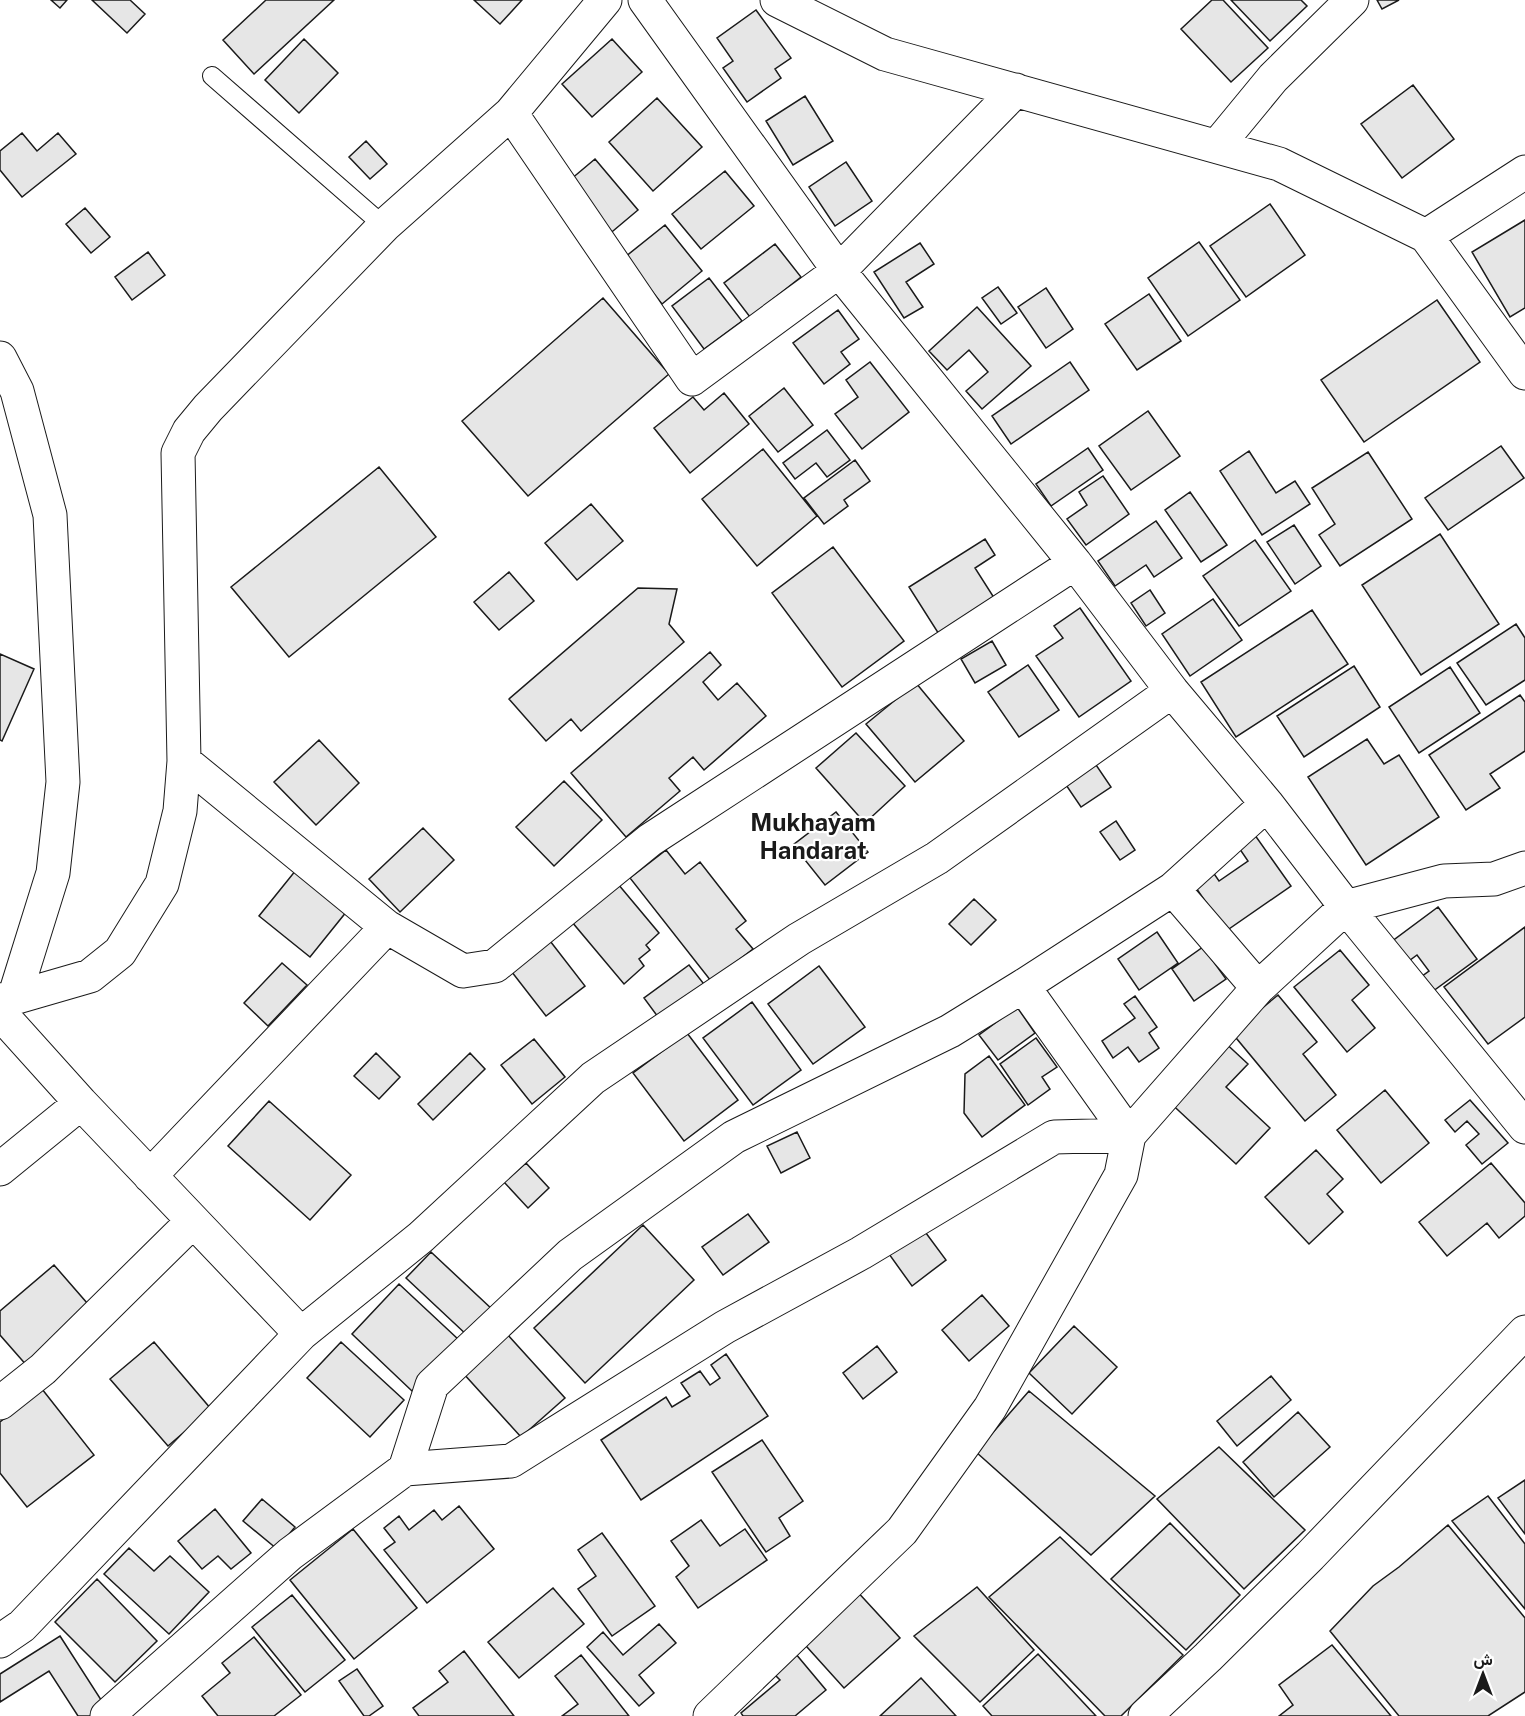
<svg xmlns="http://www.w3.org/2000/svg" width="1525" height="1716" font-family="'Public Sans',Vazirmatn,sans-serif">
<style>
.building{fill:#e6e6e6;stroke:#1a1a1a;stroke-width:1.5}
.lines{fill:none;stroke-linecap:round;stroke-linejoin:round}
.lane-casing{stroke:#1a1a1a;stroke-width:20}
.street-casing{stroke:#1a1a1a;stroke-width:35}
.lane{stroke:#fff;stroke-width:18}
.street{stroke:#fff;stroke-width:33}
.labels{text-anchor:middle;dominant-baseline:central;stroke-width:4.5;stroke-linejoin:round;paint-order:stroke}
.district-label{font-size:24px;font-weight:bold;fill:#1a1a1a;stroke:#fff}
</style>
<rect width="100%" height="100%" fill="#fff"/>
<path class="building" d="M51,0H67L60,8Z
M92,0H130L145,14L127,33Z
M266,0H334L254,74L223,40Z
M474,0H522L500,24Z
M1212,0H1223L1268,48L1231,82L1181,29Z
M1231,0H1301L1307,6L1270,41Z
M1377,0H1399L1382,9Z
M756,10L791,58L775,69L781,78L747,102L723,68L733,61L717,38Z
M304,39L338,73L299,113L265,80Z
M612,39L642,72L592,117L562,84Z
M1413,85L1454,139L1402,178L1361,124Z
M805,96L833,141L793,165L766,121Z
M657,98L702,147L653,191L609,142Z
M22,133L37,151L58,133L76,154L22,197L0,170V151Z
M366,141L387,164L370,179L349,157Z
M595,159L638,210L607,236L564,185Z
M846,162L872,201L835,226L809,187Z
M725,171L754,206L701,249L672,214Z
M1270,204L1305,255L1246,297L1210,246Z
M85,208L110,237L91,253L66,224Z
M1525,220V308L1510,317L1472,252Z
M665,225L702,271L662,304L625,257Z
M1199,242L1240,300L1188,336L1148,278Z
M920,243L934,264L906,282L923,307L904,318L874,272Z
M775,244L801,277L750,317L724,283Z
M148,252L165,275L132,300L115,277Z
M709,278L742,321L704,349L672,306Z
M998,287L1017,313L1001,324L982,298Z
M1046,288L1073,329L1046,348L1018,307Z
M1149,294L1181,341L1137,370L1105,324Z
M603,298L669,374L528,496L462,421Z
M1437,300L1480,362L1364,442L1321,380Z
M977,307L1031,366L982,409L966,391L988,372L969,350L947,370L929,351Z
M838,310L859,339L841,352L850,364L824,384L793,343Z
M870,362L909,412L862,449L835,414L858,397L846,380Z
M1070,362L1089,390L1011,444L992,416Z
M784,388L813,425L778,452L749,416Z
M724,393L749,424L690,473L654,428L693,397L704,410Z
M1148,411L1180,456L1131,490L1099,446Z
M827,430L850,460L827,477L816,463L795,479L783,463Z
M1501,446L1524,478L1448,530L1425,498Z
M1088,448L1103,470L1051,506L1036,484Z
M763,449L817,516L757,566L702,499Z
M1249,451L1276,493L1295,481L1310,504L1262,535L1220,471Z
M1368,452L1412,519L1340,566L1319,535L1335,524L1312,488Z
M855,460L870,481L844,500L848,506L824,524L804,498Z
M379,467L436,537L289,657L231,587Z
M1103,476L1129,514L1086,545L1067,519L1087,505L1079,492Z
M1190,492L1227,545L1201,562L1165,510Z
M591,504L623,541L577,580L545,543Z
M1156,521L1182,558L1154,577L1146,565L1115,586L1098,561Z
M1294,525L1321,566L1295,584L1267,542Z
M1440,534L1499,624L1421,675L1362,585Z
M985,539L995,555L975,568L998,604L942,639L909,587Z
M1255,540L1291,591L1239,626L1203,576Z
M833,547L904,641L842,687L772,593Z
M509,572L534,601L499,630L474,602Z
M638,588L677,589L669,624L684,642L581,731L571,719L546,741L509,699Z
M1150,590L1165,613L1146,626L1131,603Z
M1213,599L1242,640L1190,676L1162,634Z
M1080,608L1131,681L1079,717L1036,656L1063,638L1054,626Z
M1312,610L1348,664L1236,737L1201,682Z
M1516,624L1525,638V680L1486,705L1457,663Z
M992,641L1006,665L975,683L961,659Z
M710,652L721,665L703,682L718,700L737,683L766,716L704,770L693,757L669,778L680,791L626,837L571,773Z
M0,654L34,669L2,741L0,740Z
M1028,665L1059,710L1019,737L988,692Z
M1354,666L1380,707L1304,757L1277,716Z
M1450,667L1480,713L1419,753L1389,707Z
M916,683L964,741L915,782L866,724Z
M1520,695L1525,702V751L1490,774L1500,788L1466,810L1429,755Z
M856,733L905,786L865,823L816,768Z
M1367,739L1384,764L1399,755L1439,817L1366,865L1308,777Z
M319,740L359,783L316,825L274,782Z
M1092,759L1111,787L1081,807L1062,779Z
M564,781L602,820L554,866L516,827Z
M836,812L868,852L825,885L793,845Z
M1116,821L1135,850L1120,860L1100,832Z
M423,828L454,860L400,912L369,879Z
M1252,831L1291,886L1226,931L1187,875L1206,862L1219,881L1248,861L1235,842Z
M666,850L685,874L700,862L746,921L736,929L753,949L711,981L630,878Z
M296,870L347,911L310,957L259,916Z
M618,884L659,933L646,945L650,950L639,959L644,966L624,984L572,922Z
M974,899L996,920L971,945L949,924Z
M1438,907L1477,959L1425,997L1414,982L1429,971L1417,955L1402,966L1387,945Z
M1525,927V1017L1488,1044L1444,987Z
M1157,932L1178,963L1139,990L1118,959Z
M547,937L585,986L546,1016L508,967Z
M1203,947L1226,979L1194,1001L1172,969Z
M1340,950L1369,985L1352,1000L1375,1028L1347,1052L1294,987Z
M282,963L307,985L268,1026L244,1003Z
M689,965L707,988L661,1021L644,998Z
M819,966L865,1027L813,1064L768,1004Z
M1278,995L1317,1042L1303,1054L1336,1095L1305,1121L1232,1033Z
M1135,996L1157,1027L1149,1033L1159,1048L1139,1062L1128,1047L1113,1058L1102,1041L1135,1018L1124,1004Z
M752,1002L801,1070L753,1105L703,1038Z
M1017,1007L1035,1033L998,1060L979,1035Z
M687,1033L738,1100L684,1141L633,1073Z
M1036,1038L1057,1067L1042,1077L1050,1089L1028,1105L1000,1064Z
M1220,1038L1248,1064L1226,1087L1270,1128L1236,1164L1164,1097Z
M534,1039L565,1077L532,1104L501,1065Z
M376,1053L400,1077L379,1099L354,1076Z
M470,1053L485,1069L433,1120L418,1104Z
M989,1056L1025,1105L982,1137L964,1113L965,1074Z
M1385,1090L1429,1143L1381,1183L1337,1130Z
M1470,1100L1508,1143L1482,1164L1466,1145L1479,1134L1467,1121L1455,1132L1445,1120Z
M269,1101L351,1175L310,1220L228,1146Z
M797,1132L810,1158L781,1173L767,1146Z
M1316,1150L1343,1179L1327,1194L1343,1212L1309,1244L1265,1197Z
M526,1163L549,1188L528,1208L504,1182Z
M1491,1163L1525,1203V1216L1499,1238L1487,1223L1447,1256L1419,1222Z
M748,1214L769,1242L723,1275L702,1247Z
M643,1225L694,1280L585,1383L534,1328Z
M923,1229L946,1260L912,1286L889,1254Z
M431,1252L494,1311L469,1337L406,1278Z
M54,1265L94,1311L28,1367L0,1335V1311Z
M399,1284L459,1340L412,1391L352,1334Z
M982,1295L1009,1326L969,1361L942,1330Z
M1074,1326L1117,1367L1072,1414L1029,1373Z
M507,1334L565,1398L521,1437L463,1373Z
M154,1342L211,1409L168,1446L110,1379Z
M341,1342L404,1400L370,1437L307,1378Z
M877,1346L897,1372L863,1399L843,1373Z
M726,1354L768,1416L641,1500L601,1440L666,1397L672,1407L690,1396L681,1383L700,1371L710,1385L720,1378L711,1365Z
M1271,1376L1291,1400L1237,1446L1217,1421Z
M42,1389L94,1455L27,1507L0,1473V1422Z
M1029,1391L1155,1496L1091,1555L976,1452Z
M1298,1412L1330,1447L1274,1497L1243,1462Z
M762,1440L803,1501L779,1518L790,1536L766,1552L712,1472Z
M1219,1447L1305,1530L1244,1589L1157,1499Z
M1525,1480V1534L1498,1498Z
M1488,1496L1525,1544V1609L1452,1521Z
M262,1499L295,1527L277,1549L243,1521Z
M459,1506L494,1549L427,1603L384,1550L395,1542L384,1528L399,1516L409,1530L434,1510L442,1520Z
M215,1509L251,1553L231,1569L218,1556L202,1569L178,1541Z
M701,1520L720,1546L745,1529L767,1560L698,1608L676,1577L689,1566L671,1541Z
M1170,1523L1240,1595L1186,1650L1111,1579Z
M1448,1525L1525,1618V1692L1488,1716H1399L1330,1631L1373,1586L1399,1567Z
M353,1529L417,1608L354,1659L290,1580Z
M602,1533L655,1606L612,1636L578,1589L596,1576L578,1550Z
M1060,1537L1183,1655L1121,1716H1105L989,1597Z
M129,1548L154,1571L170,1556L209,1592L169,1634L104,1574Z
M97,1579L157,1641L115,1682L55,1622Z
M977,1587L1034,1650L980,1702L914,1636Z
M553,1588L584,1624L519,1678L488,1642Z
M854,1588L900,1638L844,1688L798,1637Z
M292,1595L345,1660L305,1692L252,1627Z
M659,1624L676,1643L639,1675L654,1693L639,1706L587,1647L603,1632L623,1655Z
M60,1636L105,1706L90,1716H78L49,1671L0,1702V1674Z
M254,1637L301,1695L274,1716H218L202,1696L230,1673L222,1663Z
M1332,1645L1391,1716H1279L1293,1705L1279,1685Z
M790,1647L826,1690L795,1716H743L741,1713L780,1680L767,1667Z
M464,1651L514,1716H419L413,1708L448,1682L439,1671Z
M1038,1654L1096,1716H992L983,1706Z
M581,1655L629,1716H562L578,1704L555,1676Z
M357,1669L383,1706L369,1716H364L339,1681Z
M921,1678L956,1716H880Z"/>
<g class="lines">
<g class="lane-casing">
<path id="lane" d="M212,76L384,226"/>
</g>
<g class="street-casing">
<path id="street" d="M645,0L839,271L1075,563L1172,691L1267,804L1346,907L1525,1127
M777,0L885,54L1279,164L1426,236L1525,373
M511,113L692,379L839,271L1016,90
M1217,146L1273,78L1352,0
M1426,236L1525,172
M0,358L17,391L50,515L63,782L53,873L14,998
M184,761L387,927L463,971L495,966L650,840L1075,563
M1173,889L1258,988
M1023,986L1129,1135
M0,1000L14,998L90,976L120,952L162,884L180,811L184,761L178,453L189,431L208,408L384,226L511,113L605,0
M0,1013L81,1103L301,1334
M0,1169L81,1103
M150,1176L387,927
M0,1403L43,1369L193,1221
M405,1469L511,1461L725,1327L861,1253L1054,1137L1129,1135
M0,1641L22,1626L301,1334L421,1237L593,1078L799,939L937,858L1172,691
M107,1716L290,1554L405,1469L432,1385L570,1255L734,1137L950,1031L1023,986L1173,889L1267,804
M710,1716L902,1531L990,1408L1121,1175L1129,1135L1258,988L1346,907L1444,881L1494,879L1525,868
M1145,1716L1208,1657L1310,1556L1525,1332"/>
</g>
<use href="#lane" class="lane"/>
<use href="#street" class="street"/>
</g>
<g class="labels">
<g class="district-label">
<text x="813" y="822">Mukhayam<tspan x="813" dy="28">Handarat</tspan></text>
</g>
</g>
<g transform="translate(1483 1674)" stroke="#ffffff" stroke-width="4.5" paint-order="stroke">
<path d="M0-4.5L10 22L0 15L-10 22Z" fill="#1a1a1a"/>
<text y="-9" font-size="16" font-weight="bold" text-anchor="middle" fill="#1a1a1a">ش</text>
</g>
</svg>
